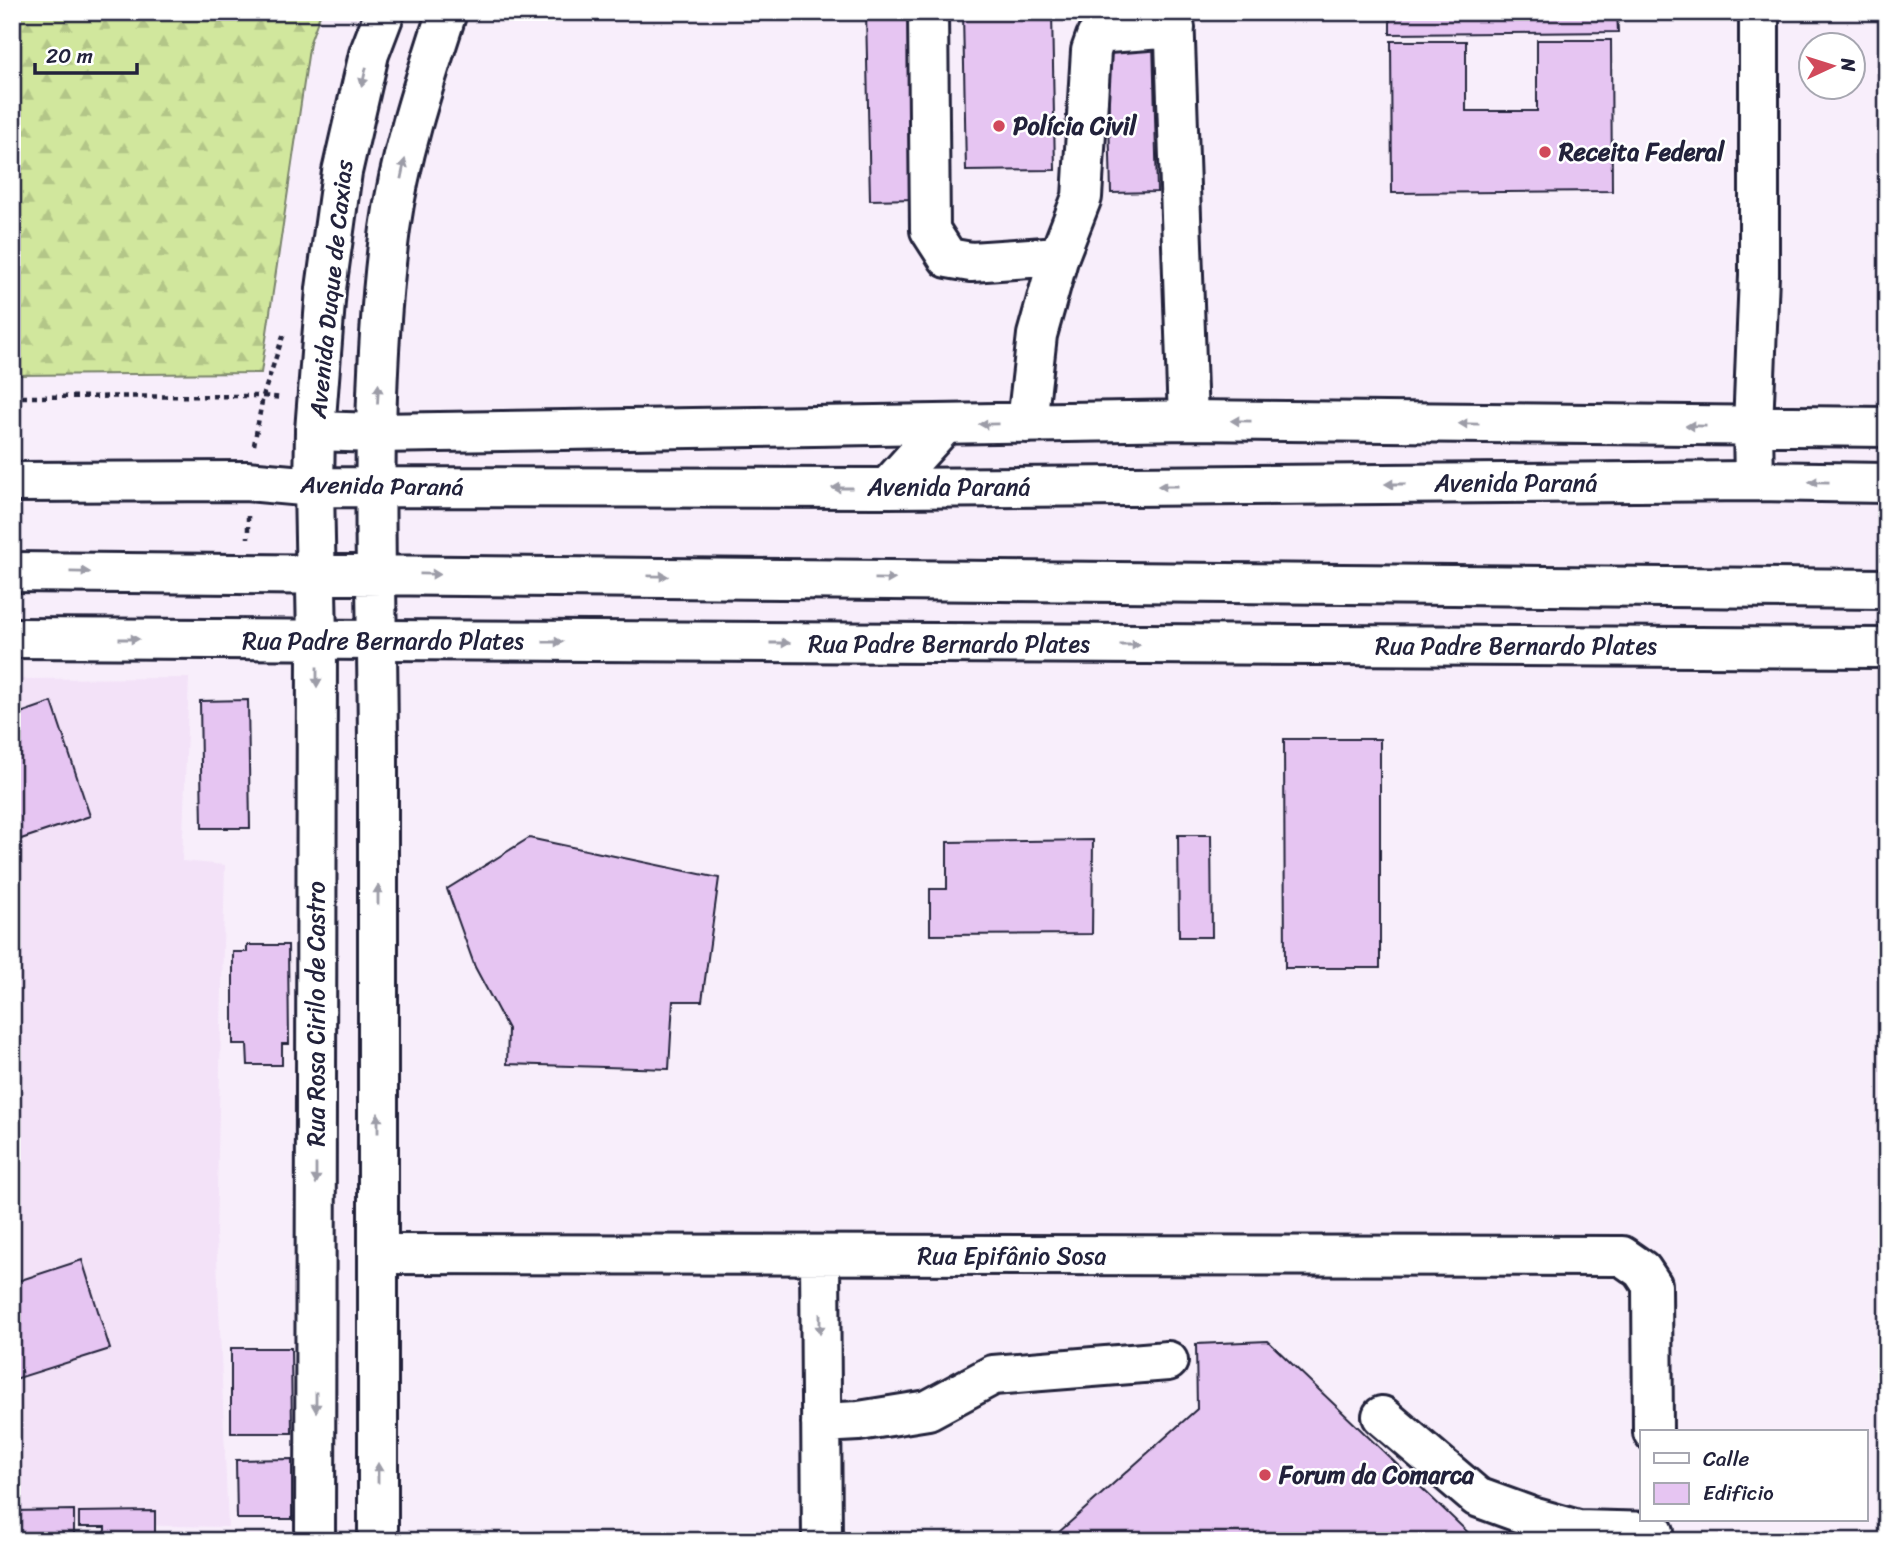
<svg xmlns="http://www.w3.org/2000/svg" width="1899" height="1553" font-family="Sriracha,sans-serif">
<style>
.built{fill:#f3e2f8}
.forest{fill:url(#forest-firs);stroke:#7a846c;stroke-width:2}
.building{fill:#e6c5f2;stroke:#22223b;stroke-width:2}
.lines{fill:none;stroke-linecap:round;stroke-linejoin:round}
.minor-casing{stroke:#22223b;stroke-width:44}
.major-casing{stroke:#22223b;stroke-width:44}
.path{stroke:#22223b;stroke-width:4.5;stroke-dasharray:5 5;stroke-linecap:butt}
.minor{stroke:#fff;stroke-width:38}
.major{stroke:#fff;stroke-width:38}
.oneway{fill:#9c9ca7}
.poi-dot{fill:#d1495b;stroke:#fff;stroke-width:2.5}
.labels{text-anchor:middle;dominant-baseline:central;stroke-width:5;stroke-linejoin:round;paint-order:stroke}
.poi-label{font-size:24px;font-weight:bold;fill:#22223b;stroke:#fff;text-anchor:start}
.street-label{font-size:24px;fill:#22223b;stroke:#fff}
</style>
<defs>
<pattern id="forest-firs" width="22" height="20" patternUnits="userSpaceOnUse" patternTransform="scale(1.75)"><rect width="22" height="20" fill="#d1e79d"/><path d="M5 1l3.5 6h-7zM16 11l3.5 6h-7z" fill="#b3c688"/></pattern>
</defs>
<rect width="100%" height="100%" fill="#f8eefb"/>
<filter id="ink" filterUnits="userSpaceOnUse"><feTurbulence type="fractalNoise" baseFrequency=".0143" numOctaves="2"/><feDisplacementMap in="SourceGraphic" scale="14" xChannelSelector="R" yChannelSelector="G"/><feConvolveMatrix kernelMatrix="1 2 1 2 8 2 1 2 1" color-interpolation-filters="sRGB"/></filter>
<g filter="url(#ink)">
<path class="built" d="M189,678L182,861L225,865L216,1233L228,1527L12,1523V679Z"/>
<path class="forest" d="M12,12H321L310,42L261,373L12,375Z"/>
<path class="building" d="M866,12H911L915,199L870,200Z
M963,12H1052L1055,170L966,171Z
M1390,12H1617L1618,32L1390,34Z
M1153,40L1157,192L1111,193L1107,41Z
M1537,40H1611L1612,191L1392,193L1391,41H1466V111H1537Z
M248,700L250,828H202L200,701Z
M52,702L90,816L12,842V716Z
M1284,739H1380V968H1285Z
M1178,835H1211L1212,937H1179Z
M529,838L719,878L702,1001H673L669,1069L507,1064L508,1029L475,967L447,889Z
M1093,840L1092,934L930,935V889H947V842Z
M247,945H288L289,1044H282V1065H248L247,1044H233V952H247Z
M82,1260L110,1349L12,1380V1283Z
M1268,1341L1477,1541H1049L1197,1409L1196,1344Z
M231,1348H291L292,1433H231Z
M292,1459V1519H237L236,1460Z
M74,1510V1541L12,1538V1511Z
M155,1511V1541H105V1527H79V1512Z"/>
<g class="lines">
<g class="minor-casing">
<path id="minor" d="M928,12L930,230L948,258L971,262L1059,256
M1174,12L1188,420
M1027,423L1037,335L1059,256L1082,197L1091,51L1096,37L1108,33L1175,28
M315,431L376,433L1188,420L1887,427
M1754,481L1753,427L1759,275V12
M12,638L1887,648
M378,1254L1622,1256L1642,1270L1652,1285L1653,1432
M820,1256L822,1541
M1382,1416L1477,1497L1532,1517L1578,1530L1654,1532
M821,1423L859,1421L928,1410L993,1375L1168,1361"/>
</g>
<g class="major-casing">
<path id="major" d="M12,482L246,481L314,487L887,488L1754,481L1887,483
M887,488L945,424
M12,572L1887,589
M315,1541L317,640L314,487L315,431L326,289L342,172L369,54L385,12
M378,1541C378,1281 378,1021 378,761C378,583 367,405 390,229C400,155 424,83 447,12"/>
</g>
<path class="path" d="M12,397L263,396L284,333
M254,445L263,396L282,398
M248,516V538"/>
<use href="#minor" class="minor"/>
<use href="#major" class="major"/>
</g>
<defs><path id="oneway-solid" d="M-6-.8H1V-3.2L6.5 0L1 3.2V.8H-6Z" transform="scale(1.75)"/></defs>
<g class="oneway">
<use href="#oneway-solid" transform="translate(364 77) rotate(103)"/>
<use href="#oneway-solid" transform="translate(403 169) rotate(-78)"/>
<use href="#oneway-solid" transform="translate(378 394) rotate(-87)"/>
<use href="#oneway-solid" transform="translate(1241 421) rotate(-179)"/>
<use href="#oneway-solid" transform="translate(989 424) rotate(179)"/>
<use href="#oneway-solid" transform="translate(1469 424) rotate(-179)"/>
<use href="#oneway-solid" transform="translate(1696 426) rotate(-179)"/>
<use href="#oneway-solid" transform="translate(1819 482) rotate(-179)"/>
<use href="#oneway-solid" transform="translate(1395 484) rotate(180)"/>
<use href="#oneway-solid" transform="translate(1168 486) rotate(180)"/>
<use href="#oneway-solid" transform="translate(842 488) rotate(-180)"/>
<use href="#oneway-solid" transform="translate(80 572) rotate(1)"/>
<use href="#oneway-solid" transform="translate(430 574) rotate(1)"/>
<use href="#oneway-solid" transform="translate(658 576) rotate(1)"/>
<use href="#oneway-solid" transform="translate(885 579) rotate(1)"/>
<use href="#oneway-solid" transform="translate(129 639)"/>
<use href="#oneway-solid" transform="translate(553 642)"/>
<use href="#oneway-solid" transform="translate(780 643)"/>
<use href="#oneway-solid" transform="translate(1130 645)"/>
<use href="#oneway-solid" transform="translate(317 677) rotate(90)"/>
<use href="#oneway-solid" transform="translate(378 895) rotate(-90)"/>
<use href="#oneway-solid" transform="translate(378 1123) rotate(-90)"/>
<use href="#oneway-solid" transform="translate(316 1174) rotate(90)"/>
<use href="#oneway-solid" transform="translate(820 1324) rotate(90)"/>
<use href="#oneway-solid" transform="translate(316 1402) rotate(90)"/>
<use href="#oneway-solid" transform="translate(378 1473) rotate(-90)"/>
</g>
</g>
<g class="poi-dot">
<circle cx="999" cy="126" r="7"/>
<circle cx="1545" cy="152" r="7"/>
<circle cx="1265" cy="1475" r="7"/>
</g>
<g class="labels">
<g class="poi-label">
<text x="1013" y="126">Polícia Civil</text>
<text x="1559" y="152">Receita Federal</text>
<text x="1279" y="1475">Forum da Comarca</text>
</g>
<g class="street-label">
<text transform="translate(331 289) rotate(-84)">Avenida Duque de Caxias</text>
<text x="1516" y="483">Avenida Paraná</text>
<text transform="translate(382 486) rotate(1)">Avenida Paraná</text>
<text x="949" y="487">Avenida Paraná</text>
<text x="383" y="641">Rua Padre Bernardo Plates</text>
<text x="949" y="644">Rua Padre Bernardo Plates</text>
<text x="1516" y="646">Rua Padre Bernardo Plates</text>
<text transform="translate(316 1014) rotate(-90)">Rua Rosa Cirilo de Castro</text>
<text x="1012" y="1256">Rua Epifânio Sosa</text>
</g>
</g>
<rect width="1899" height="1553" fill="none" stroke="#fff" stroke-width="42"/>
<rect x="21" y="21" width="1857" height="1511" fill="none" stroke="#22223b" stroke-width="2.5" filter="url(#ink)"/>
<rect x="1640" y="1430" width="228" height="91" fill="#ffffff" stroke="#a7a7b1" stroke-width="2"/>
<rect x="1654" y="1453" width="35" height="10" fill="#ffffff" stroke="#a7a7b1" stroke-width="2"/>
<text x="1703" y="1466" font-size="21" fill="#22223b">Calle</text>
<rect x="1654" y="1483" width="35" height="21" fill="#e6c5f2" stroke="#a7a7b1" stroke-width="2"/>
<text x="1703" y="1500" font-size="21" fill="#22223b">Edificio</text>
<g transform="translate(1832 66) rotate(86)"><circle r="33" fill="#ffffff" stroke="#a7a7b1" stroke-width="2"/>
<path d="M0-5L12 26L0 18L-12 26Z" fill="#d1495b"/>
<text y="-10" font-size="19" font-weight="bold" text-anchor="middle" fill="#22223b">N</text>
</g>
<path d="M35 63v10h102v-10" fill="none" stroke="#22223b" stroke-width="3.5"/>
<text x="46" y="63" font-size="21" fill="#22223b" stroke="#ffffff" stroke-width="5" paint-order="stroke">20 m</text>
</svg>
